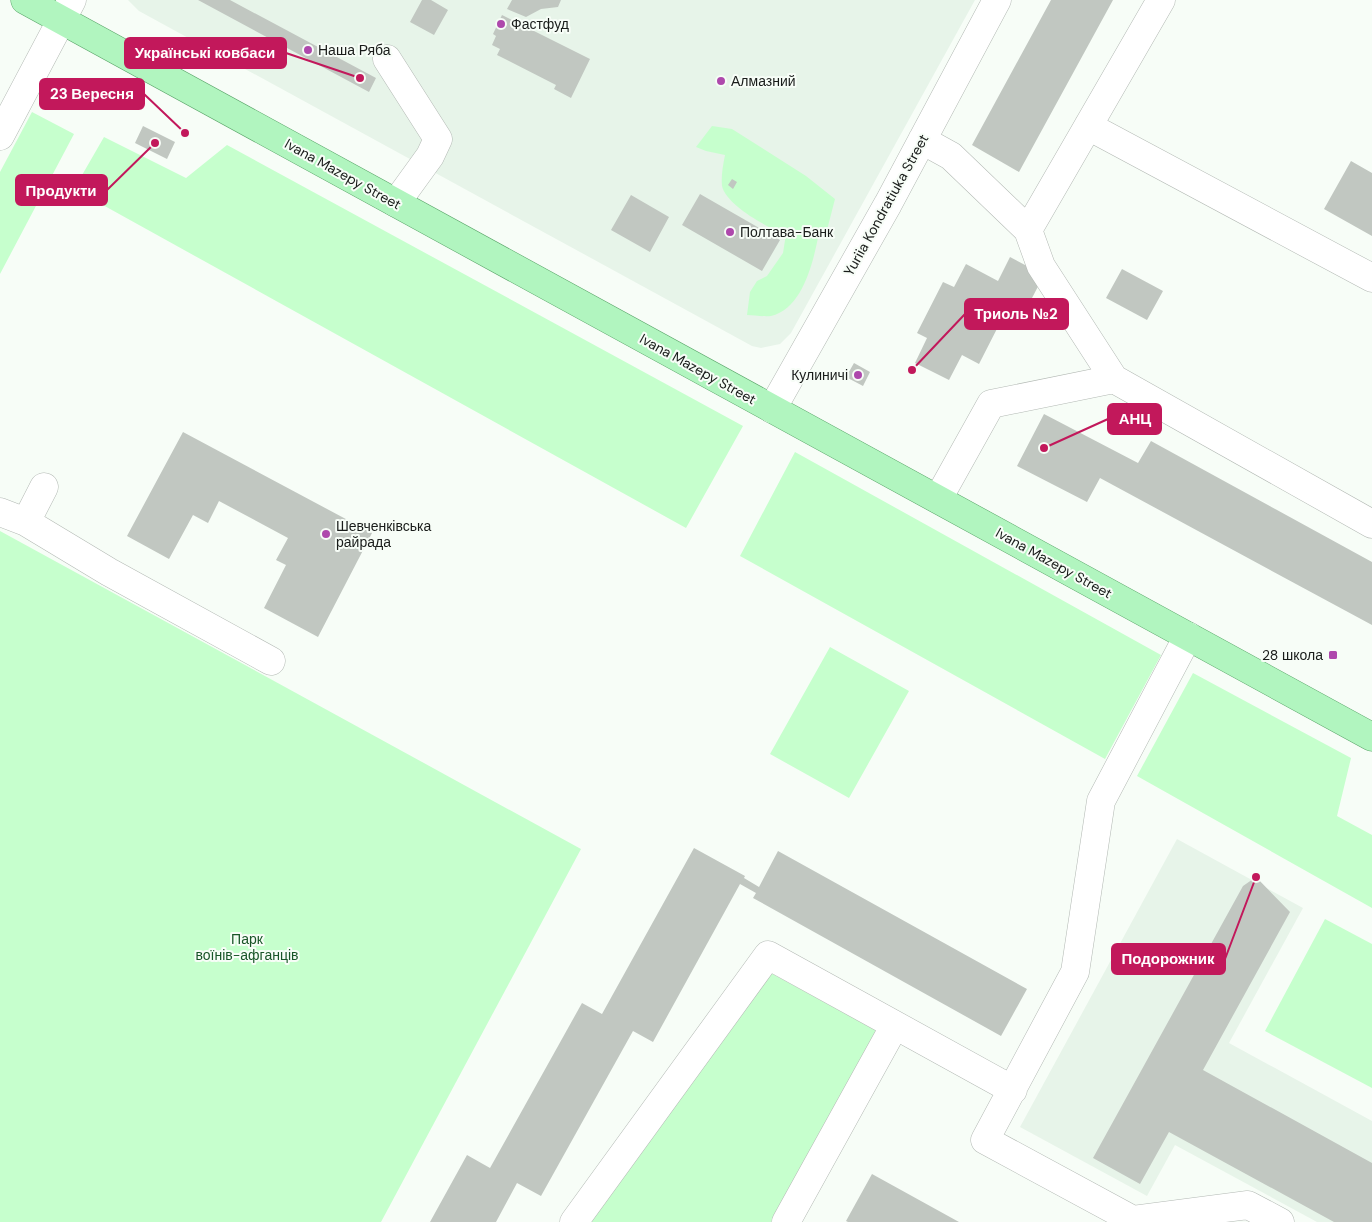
<svg xmlns="http://www.w3.org/2000/svg" width="1372" height="1222" font-family="'DM Sans',sans-serif">
<style>
.built{fill:#e7f4e9}
.green{fill:#c6ffcd}
.building{fill:#c1c7c1}
.lines{fill:none;stroke-linecap:round;stroke-linejoin:round}
.minor-casing{stroke:#b3b9b4;stroke-width:29}
.major-casing{stroke:#5aa469;stroke-width:29}
.minor{stroke:#fff;stroke-width:28}
.major{stroke:#b1f5bf;stroke-width:28}
.poi-dot{fill:#ae48ac;stroke:#f7fdf7;stroke-width:2}
.labels{text-anchor:middle;dominant-baseline:central;stroke-width:4;stroke-linejoin:round;paint-order:stroke}
.poi-label{font-size:14px;fill:#191c1a;stroke:#f7fdf7;text-anchor:start}
.street-label{font-size:14px;fill:#191c1a;stroke:#f7fdf7}
.park-label{font-size:14px;fill:#195528;stroke:#f7fdf7}
.leader{fill:none;stroke:#c2185b;stroke-width:2}
.callout-dot{fill:#c2185b;stroke:#f7fdf7;stroke-width:2}
.callout{fill:#c2185b;stroke:#c2185b;stroke-width:2}
.callout-label{font-size:15px;text-anchor:middle;font-weight:bold;fill:#fff}
</style>
<rect width="100%" height="100%" fill="#f7fdf7"/>
<path class="built" d="M128,0H975L791,333L780,344L761,348L752,346L139,11Z
M1177,839L1303,908L1229,1043L1372,1121V1222H1317L1175,1145L1147,1196L1020,1127Z"/>
<path class="green" d="M32,112L74,134L0,274V172Z
M712,126L732,129L806,176L835,199L827,230L819,232C814,260 803,309 771,316C764,317 754,315 747,315L750,292L757,281L767,276L783,253L786,234C769,229 726,205 722,186C721,176 723,165 725,155L706,151L696,147Z
M104,137L186,178L227,145L743,426L686,528L74,189Z
M795,452L1161,655L1105,759L740,556Z
M0,531L581,849L381,1222H0Z
M830,647L909,691L849,798L770,754Z
M1193,673L1351,758L1337,816L1372,835V908L1137,776Z
M1325,919L1372,944V1088L1265,1031Z
M771,973L877,1031L771,1222H590Z"/>
<path class="building" d="M198,0H230L376,78L369,92Z
M422,0H431L448,10L434,35L410,22Z
M512,0H561L558,7L541,9L526,17L507,9Z
M1051,0H1113L1019,172L972,145Z
M502,15L590,59L571,98L554,89L556,85L497,55L500,49L492,45L496,36L493,34Z
M143,126L175,142L167,159L135,143Z
M1351,161L1372,173V236L1324,209Z
M732,179L737,182L733,189L728,185Z
M700,194L780,240L762,271L682,225Z
M631,195L669,217L650,252L611,230Z
M1010,257L1044,275L1032,298L1043,304L1031,328L1004,315L979,364L962,355L949,380L915,363L927,338L917,333L943,282L954,287L966,264L998,281Z
M1122,269L1163,291L1147,320L1106,298Z
M854,363L870,372L863,386L846,377Z
M1044,414L1138,463L1151,441L1372,562V625L1100,478L1087,502L1017,466Z
M183,432L372,533L318,637L264,608L286,565L276,560L288,538L219,501L208,523L193,515L169,559L127,536Z
M694,848L745,876L744,878L759,887L778,851L1027,989L1001,1036L753,898L756,893L740,884L653,1042L633,1031L541,1196L517,1183L496,1222H430L467,1155L490,1168L582,1003L602,1014Z
M1256,877L1290,912L1203,1070L1372,1163V1222H1334L1169,1132L1140,1184L1093,1158L1243,886Z
M872,1174L959,1222H848L846,1221Z"/>
<g class="lines">
<g class="minor-casing">
<path id="minor" d="M1161,0L1028,230L1041,266L1114,379L1372,524
M387,59L438,139L430,156L396,203
M1088,126L1372,278
M0,136L72,0
M922,140L951,156L1028,230
M772,409L888,204L997,0
M938,499L991,404L1114,379
M0,512L26,522L109,572L271,661
M26,522L44,487
M1188,636L1101,801L1075,972L985,1140L1133,1220L1248,1205L1280,1222
M574,1222L768,955L1013,1090
M786,1222L895,1025"/>
</g>
<g class="major-casing">
<path id="major" d="M25,0L1372,737"/>
</g>
<use href="#minor" class="minor"/>
<use href="#major" class="major"/>
</g>
<g class="poi-dot">
<circle cx="501" cy="24" r="5"/>
<circle cx="308" cy="50" r="5"/>
<circle cx="721" cy="81" r="5"/>
<circle cx="730" cy="232" r="5"/>
<circle cx="858" cy="375" r="5"/>
<circle cx="326" cy="534" r="5"/>
<rect x="1328" y="650" width="10" height="10" rx="2.5"/>
</g>
<g class="labels">
<g class="poi-label">
<text x="511" y="24">Фастфуд</text>
<text x="318" y="50">Наша Ряба</text>
<text x="731" y="81">Алмазний</text>
<text x="740" y="232">Полтава-Банк</text>
<text x="848" y="375" text-anchor="end">Кулиничі</text>
<text x="336" y="526">Шевченківська<tspan x="336" dy="16">райрада</tspan></text>
<text x="1323" y="655" text-anchor="end">28 школа</text>
</g>
<g class="street-label">
<text transform="translate(343 174) rotate(29)">Ivana Mazepy Street</text>
<text transform="translate(886 205) rotate(-61)">Yuriia Kondratiuka Street</text>
<text transform="translate(698 369) rotate(29)">Ivana Mazepy Street</text>
<text transform="translate(1054 563) rotate(29)">Ivana Mazepy Street</text>
</g>
<g class="park-label">
<text x="247" y="939">Парк<tspan x="247" dy="16">воїнів-афганців</tspan></text>
</g>
</g>
<path class="leader" d="M360 78L286 53M185 133L144 94M155 143L107 190M912 370L965 314M1044 448L1108 419M1256 877L1225 959"/>
<g class="callout-dot">
<circle cx="360" cy="78" r="5"/>
<circle cx="185" cy="133" r="5"/>
<circle cx="155" cy="143" r="5"/>
<circle cx="912" cy="370" r="5"/>
<circle cx="1044" cy="448" r="5"/>
<circle cx="1256" cy="877" r="5"/>
</g>
<g class="callout">
<rect x="125" y="38" width="161" height="30" rx="5"/>
<rect x="40" y="79" width="104" height="30" rx="5"/>
<rect x="16" y="175" width="91" height="30" rx="5"/>
<rect x="965" y="299" width="103" height="30" rx="5"/>
<rect x="1108" y="404" width="53" height="30" rx="5"/>
<rect x="1112" y="944" width="113" height="30" rx="5"/>
</g>
<g class="callout-label">
<text x="205" y="58">Українські ковбаси</text>
<text x="92" y="99">23 Вересня</text>
<text x="61" y="196">Продукти</text>
<text x="1016" y="319">Триоль №2</text>
<text x="1135" y="424">АНЦ</text>
<text x="1168" y="964">Подорожник</text>
</g>
</svg>
